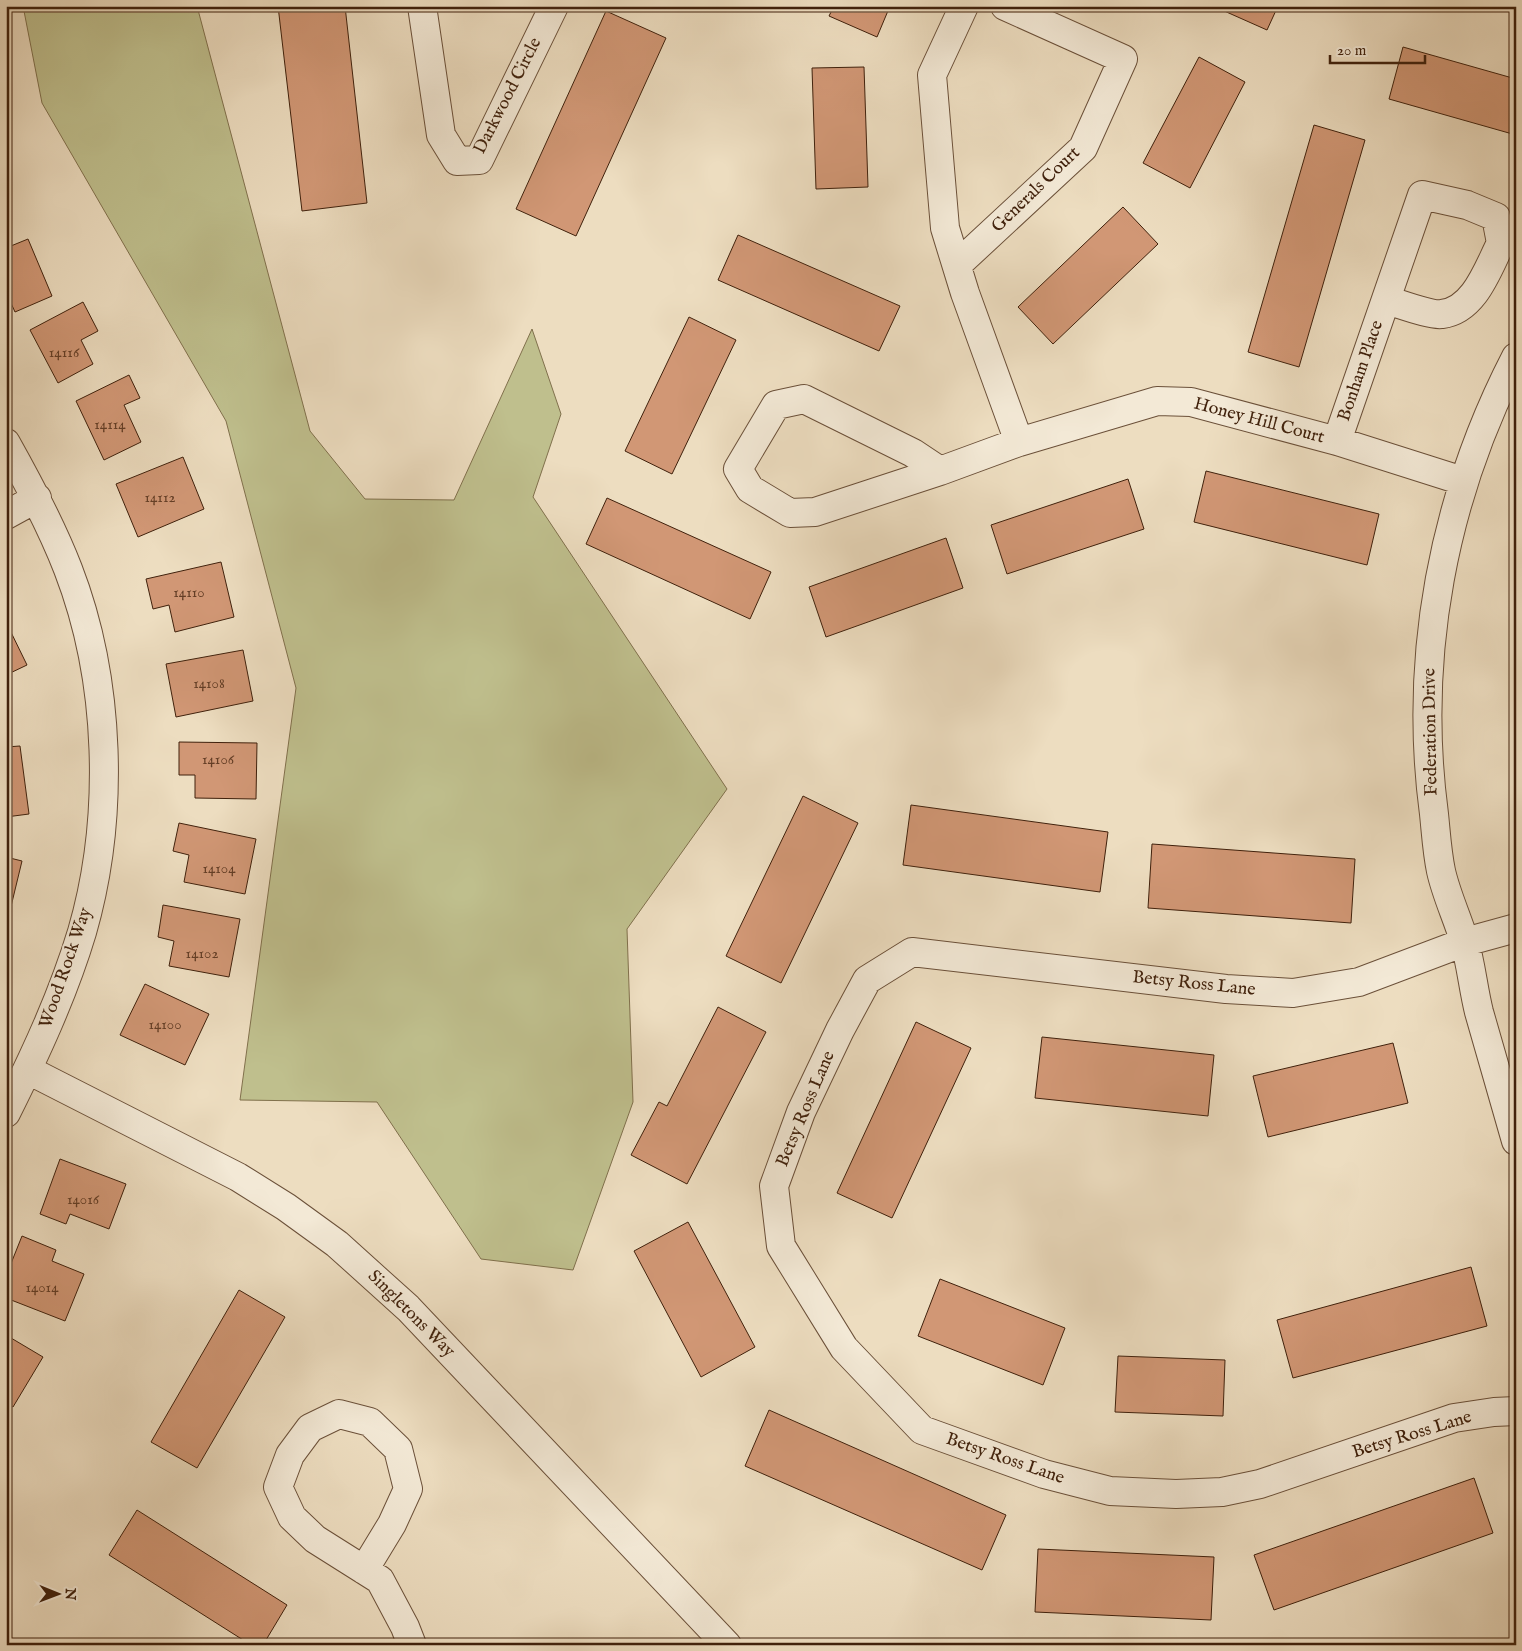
<svg xmlns="http://www.w3.org/2000/svg" width="1522" height="1651" font-family="'IM FELL English',serif">
<style>
.green{fill:#bfbf8d;stroke:#80704c}
.building{fill:#d19775;stroke:#40210c}
.lines{fill:none;stroke-linecap:round;stroke-linejoin:round}
.minor-casing{stroke:#6b5039;stroke-width:30}
.minor{stroke:#f3e9d6;stroke-width:28}
.labels{text-anchor:middle;dominant-baseline:central;stroke-width:4;stroke-linejoin:round;paint-order:stroke}
.number-label{font-size:15px;fill:#643e26}
.street-label{font-size:18px;fill:#40210c;stroke:#f3e9d6}
</style>
<rect width="100%" height="100%" fill="#edddc0"/>
<filter id="stains"><feTurbulence type="fractalNoise" baseFrequency=".004" numOctaves="4"/><feColorMatrix values="0 0 0 0 .2 0 0 0 0 .09 0 0 0 0 .02 0 0 0 .5 -.17"/></filter>
<radialGradient id="worn" r=".72"><stop offset=".6" stop-color="#630" stop-opacity="0"/><stop offset="1" stop-color="#630" stop-opacity=".3"/></radialGradient>
<path class="green" d="M23,6H197L310,431L365,499L454,500L532,329L561,414L533,497L727,789L627,929L633,1102L573,1270L481,1259L377,1102L240,1100L296,688L226,421L42,103Z"/>
<path class="building" d="M278,6H345L367,203L302,211Z
M834,6H890L877,37L829,16Z
M1213,6H1278L1267,30Z
M606,11L666,38L576,236L516,209Z
M1403,47L1516,79V135L1389,99Z
M1199,57L1245,82L1190,188L1143,163Z
M864,67L868,187L816,189L812,68Z
M1314,125L1365,140L1299,367L1248,352Z
M1123,207L1158,244L1053,344L1018,307Z
M738,235L900,306L879,351L718,280Z
M28,239L52,296L15,312L6,292V248Z
M83,302L98,331L81,340L93,364L58,383L30,330Z
M689,317L736,340L672,474L625,451Z
M129,375L140,398L124,405L141,442L104,460L76,401Z
M183,457L204,509L138,537L116,484Z
M1206,471L1379,514L1367,565L1194,522Z
M1128,479L1144,529L1007,574L991,525Z
M607,498L771,572L750,619L586,544Z
M946,538L963,588L826,637L809,587Z
M221,562L234,617L175,632L169,605L153,609L146,579Z
M6,622L27,665L6,675Z
M243,650L253,701L176,717L166,664Z
M179,742L257,743L256,799L195,798V775H179Z
M20,746L29,814L6,817V747Z
M803,796L858,823L781,983L726,956Z
M911,805L1108,832L1100,892L903,865Z
M179,823L256,839L245,894L184,882L189,855L173,851Z
M1152,844L1355,859L1351,923L1148,908Z
M6,857L22,861L7,923H6Z
M163,905L240,919L229,977L169,966L174,941L158,937Z
M145,984L209,1014L185,1065L120,1035Z
M718,1007L766,1032L687,1184L631,1155L659,1102L667,1106Z
M916,1022L971,1048L892,1218L837,1193Z
M1042,1037L1214,1055L1208,1116L1035,1098Z
M1393,1043L1408,1103L1268,1137L1253,1076Z
M60,1159L126,1184L109,1229L70,1214L66,1224L40,1214Z
M688,1222L755,1347L701,1377L634,1251Z
M22,1236L56,1250L52,1261L84,1274L65,1321L6,1298V1276Z
M1471,1267L1487,1326L1293,1378L1277,1320Z
M940,1279L1065,1328L1043,1385L918,1336Z
M239,1290L285,1317L197,1468L151,1442Z
M6,1335L43,1357L13,1407L6,1403Z
M1118,1356L1225,1360L1223,1416L1115,1412Z
M769,1410L1006,1515L982,1570L745,1466Z
M1474,1478L1493,1533L1274,1610L1254,1555Z
M137,1510L287,1605L263,1645H251L109,1555Z
M1038,1549L1214,1557L1211,1620L1035,1612Z"/>
<g class="lines">
<g class="minor-casing">
<path id="minor" d="M422,6L441,135L457,161L479,160L554,6
M964,6L932,75L945,228L965,293L1019,442
M957,265L1083,148L1123,59L1005,6
M1516,357C1443,498 1413,657 1434,814C1436,833 1437,852 1441,871C1446,894 1457,917 1464,940C1471,963 1473,988 1479,1012C1491,1055 1504,1098 1516,1141
M1337,441L1422,195L1467,205L1496,217L1501,243C1488,268 1475,310 1442,314C1431,316 1398,303 1386,300
M6,443C29,484 51,525 68,569C111,680 115,818 82,932C63,995 35,1055 6,1113
M940,471L913,453L804,399L776,405L738,469L750,489L790,513L815,512L940,471L1019,442L1157,401L1191,402L1337,441L1463,481
M6,515L37,498
M1516,928L1465,942L1359,982L1293,993L1226,989L912,952L867,980L840,1030L801,1112L774,1186L781,1246L844,1348L922,1430L1044,1474L1110,1491L1176,1494L1222,1492L1260,1484L1454,1418L1494,1412L1516,1411
M28,1070L238,1177L286,1207L337,1244L408,1308L727,1645
M364,1570L392,1524L408,1489L398,1449L370,1422L339,1414L310,1428L290,1455L278,1487L292,1517L315,1539L380,1580L405,1627L412,1645"/>
</g>
<use href="#minor" class="minor"/>
</g>
<g class="labels">
<g class="number-label">
<text x="64" y="352">14116</text>
<text x="110" y="424">14114</text>
<text x="160" y="497">14112</text>
<text x="189" y="592">14110</text>
<text x="209" y="683">14108</text>
<text x="218" y="759">14106</text>
<text x="219" y="868">14104</text>
<text x="202" y="953">14102</text>
<text x="165" y="1024">14100</text>
<text x="83" y="1199">14016</text>
<text x="42" y="1287">14014</text>
</g>
<g class="street-label">
<text transform="translate(508 96) rotate(-63)">Darkwood Circle</text>
<text transform="translate(1036 190) rotate(-44)">Generals Court</text>
<text transform="translate(1361 371) rotate(-71)">Bonham Place</text>
<text transform="translate(1259 421) rotate(15)">Honey Hill Court</text>
<text transform="translate(1431 732) rotate(-91)">Federation Drive</text>
<text transform="translate(66 968) rotate(-71)">Wood Rock Way</text>
<text transform="translate(1194 984) rotate(6)">Betsy Ross Lane</text>
<text transform="translate(806 1109) rotate(-67)">Betsy Ross Lane</text>
<text transform="translate(411 1314) rotate(45)">Singletons Way</text>
<text transform="translate(1412 1435) rotate(-17)">Betsy Ross Lane</text>
<text transform="translate(1005 1459) rotate(19)">Betsy Ross Lane</text>
</g>
</g>
<rect width="1522" height="1651" fill="none" stroke="#edddc0" stroke-width="25"/>
<rect x="8" y="8" width="1507" height="1636" fill="none" stroke="#40210c" stroke-width="2.5"/>
<rect x="12" y="12" width="1497" height="1626" fill="none" stroke="#40210c"/>
<g transform="translate(58 1594) rotate(91)" stroke="#f3e9d6" stroke-width="4" paint-order="stroke">
<path d="M0-4L9 19L0 12L-9 19Z" fill="#40210c"/>
<text y="-8" font-size="14" font-weight="bold" text-anchor="middle" fill="#40210c">N</text>
</g>
<path d="M1330 55v8h95v-8" fill="none" stroke="#40210c" stroke-width="2.5"/>
<text x="1337" y="55" font-size="15" fill="#40210c" stroke="#f3e9d6" stroke-width="4" paint-order="stroke">20 m</text>
<rect width="100%" height="100%" filter="url(#stains)"/>
<rect width="100%" height="100%" fill="url(#worn)"/>
</svg>
